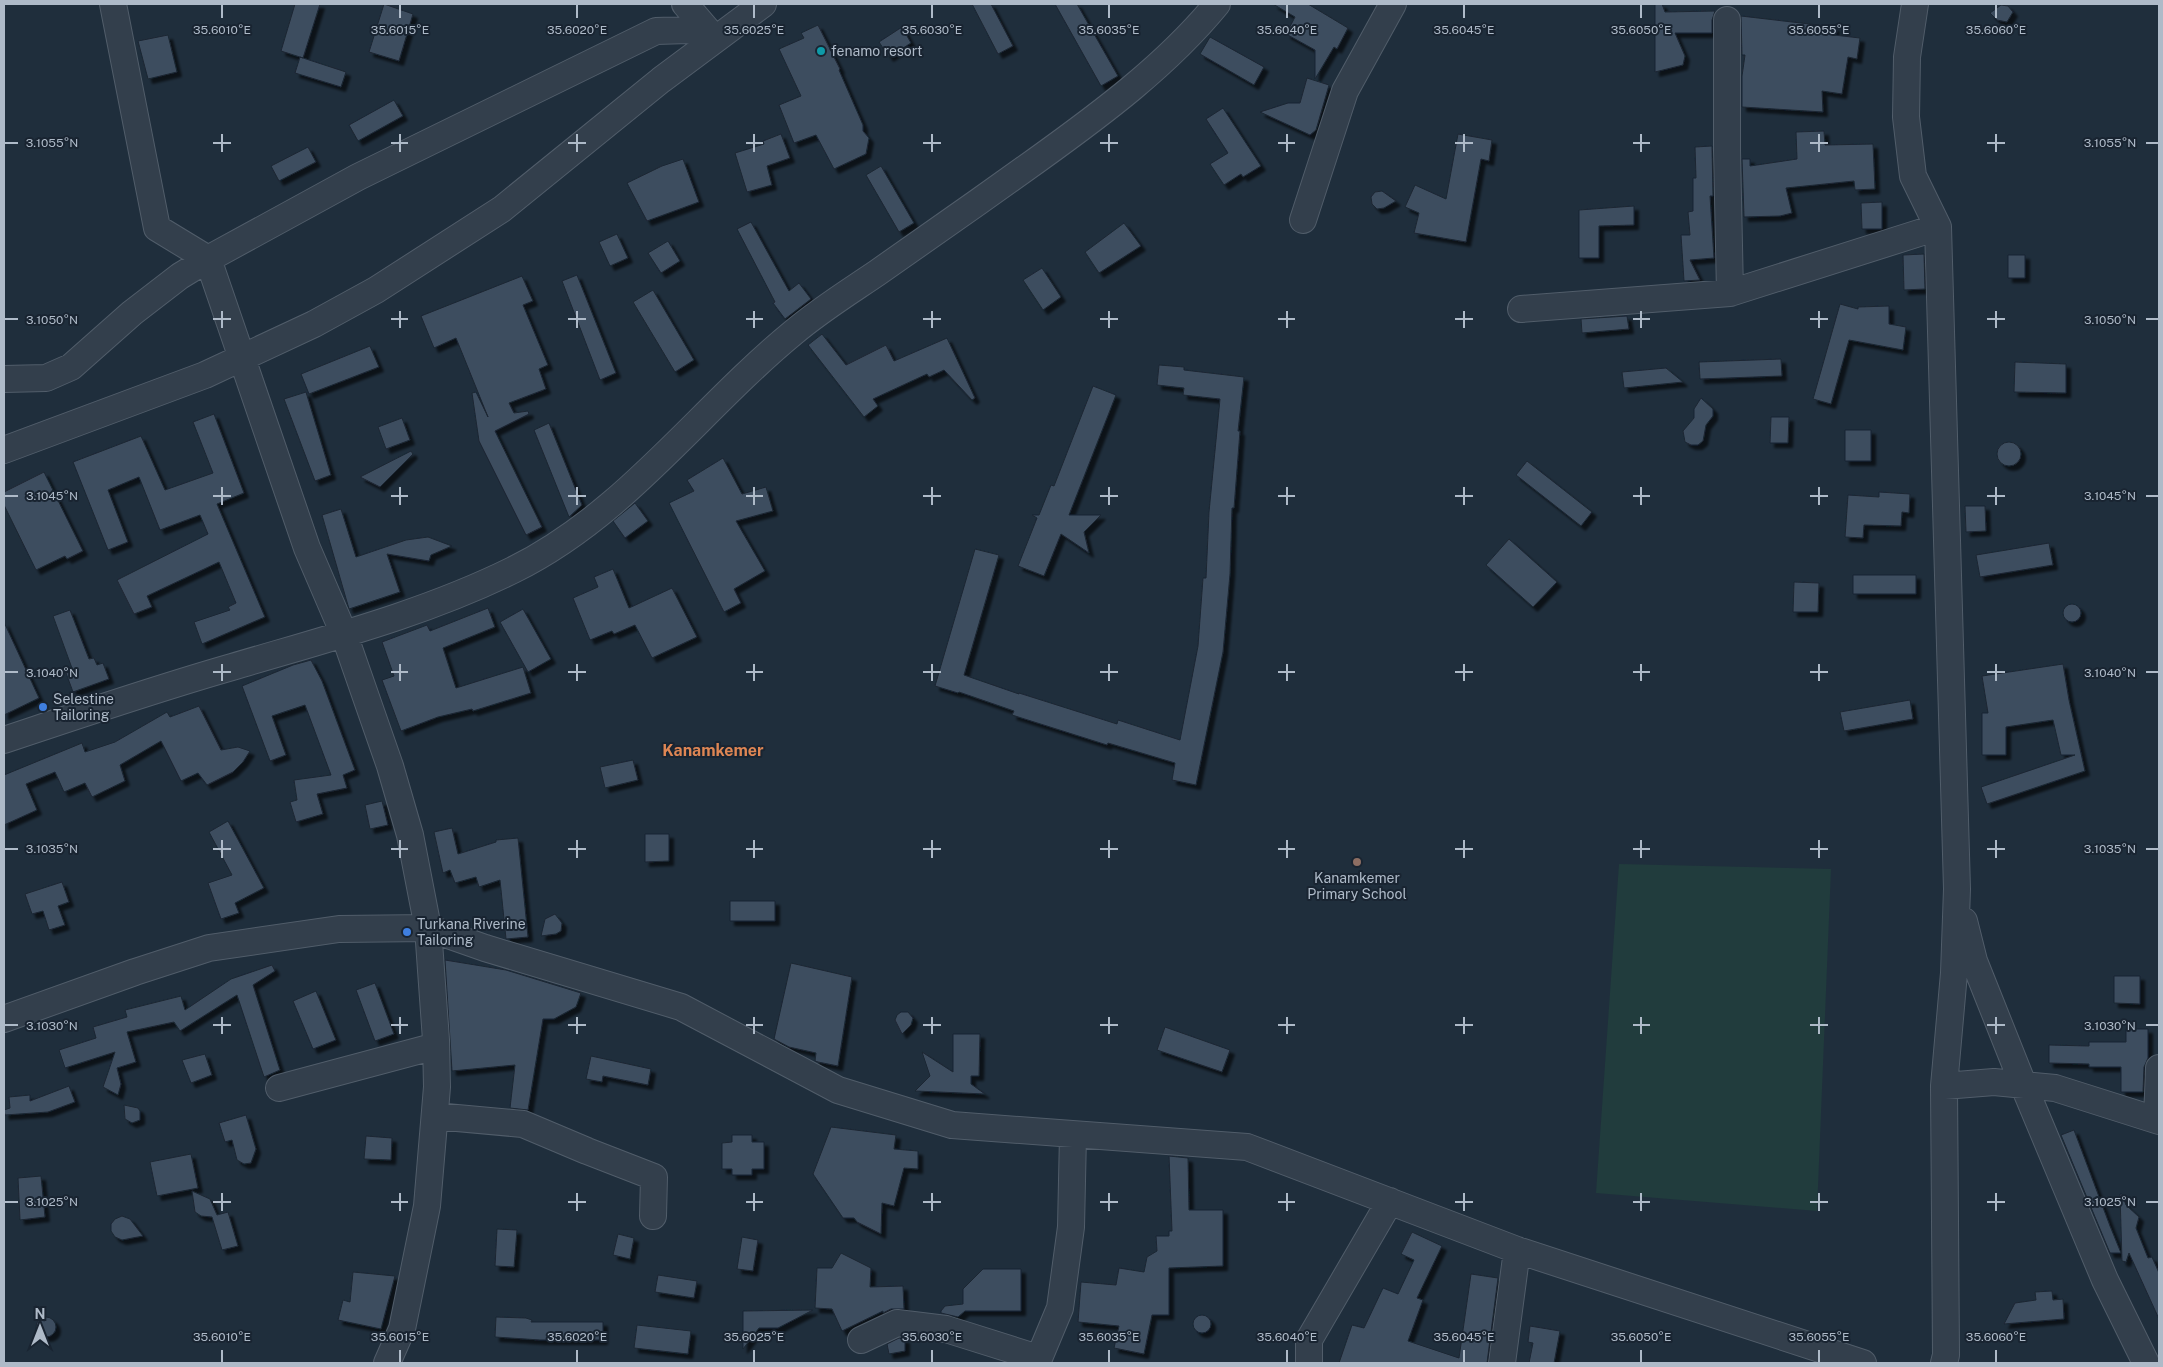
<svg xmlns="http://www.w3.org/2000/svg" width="2163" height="1367" font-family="'Public Sans',sans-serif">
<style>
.green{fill:#213c3d}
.building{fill:#3e4d5e;stroke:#1b2633;filter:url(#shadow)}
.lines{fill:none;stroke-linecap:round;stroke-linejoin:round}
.minor-casing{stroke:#515d6a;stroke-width:28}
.minor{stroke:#333f4c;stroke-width:26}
.ticks{fill:none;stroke:#aebac8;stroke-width:2}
.culture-dot{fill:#0f9aa8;stroke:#192431;stroke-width:2}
.shop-dot{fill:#3f7fe0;stroke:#192431;stroke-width:2}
.education-dot{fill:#8d6e63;stroke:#192431;stroke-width:2}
.labels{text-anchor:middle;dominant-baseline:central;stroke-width:4;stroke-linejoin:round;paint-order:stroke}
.poi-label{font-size:14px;fill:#aebac8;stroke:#192431;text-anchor:start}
.quarter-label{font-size:16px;font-weight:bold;fill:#de8654;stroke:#192431}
.ticks-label{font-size:12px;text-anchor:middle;fill:#aebac8;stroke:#192431;stroke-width:4;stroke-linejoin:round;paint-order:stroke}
</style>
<defs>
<filter id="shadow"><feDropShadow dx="4.5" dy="4.5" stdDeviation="1" flood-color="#0009"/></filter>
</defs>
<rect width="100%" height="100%" fill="#1f2e3c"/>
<path class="green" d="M1619,864L1831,869L1817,1211L1596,1193Z"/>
<path class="building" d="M295,4H320L303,58L281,51Z
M384,4L413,14L399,61L369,52Z
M972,4H991L1013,46L998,54Z
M1055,4H1077L1118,76L1101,86Z
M1273,4H1308L1348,28L1337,49L1334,47L1315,79V50L1286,34L1295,17Z
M1655,4H1662L1665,12L1715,11L1712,20V33H1675L1685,56L1683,65L1655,72Z
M2001,5L2008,6L2013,12L2007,22L1997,20L1990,13Z
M1741,16L1835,27L1834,35L1860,38L1857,59L1848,57L1842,94L1822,91L1823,112L1742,107V76L1745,55H1742Z
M818,25L840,69L839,70L863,125V131L869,138L866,154L834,169L816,135L794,143L779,105L801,96L779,49L804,38L801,33Z
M902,27L911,43L889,57L879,42Z
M168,35L177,72L148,79L138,41Z
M1210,37L1264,67L1254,85L1200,54Z
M300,57L346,72L341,87L295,73Z
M1307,78L1329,85L1316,130L1310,135L1260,112L1288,103H1300Z
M394,100L403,116L358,141L349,125Z
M1223,108L1261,166L1243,177L1241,174L1224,185L1210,164L1228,153L1206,119Z
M1824,131L1825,145L1873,144L1875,189L1855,190L1854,181L1786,188L1792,213L1780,216L1744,217L1742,159H1750V166L1797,159L1796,132Z
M781,134L790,158L767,166L772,185L747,192L735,153L764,144L763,141Z
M1458,134L1492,140L1489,161L1481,159L1466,242L1414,233L1419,213L1405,207L1415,185L1446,199Z
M1712,146L1713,196H1710L1714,258L1690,260L1700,280L1684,281L1681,235H1690L1688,212L1693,211V178H1696L1695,147Z
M308,147L316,162L279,181L271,166Z
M683,159L699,202L647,221L627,183L662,166Z
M881,166L914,223L899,232L866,175Z
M1382,191L1396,201L1384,208L1377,209L1372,204L1371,197L1375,192Z
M1882,202V229H1862L1861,203Z
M1634,206V225L1599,226V258H1579V210Z
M751,222L789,291L799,283L811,299L785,319L773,303L775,302L737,229Z
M1124,223L1141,246L1099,273L1085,252Z
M617,234L628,258L610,266L599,242Z
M668,241L680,261L661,273L648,253Z
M1924,254L1925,289L1904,290L1903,255Z
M2008,255H2025V278H2008Z
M1042,268L1061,297L1043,310L1023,280Z
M577,275L616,373L600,380L562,281Z
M522,276L533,301L523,305L548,365L539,369L546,389L509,403L514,413L528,411L529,414L495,431L542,527L526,535L479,441L472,393L476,392L488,417L456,338L434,348L421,316Z
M653,290L694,360L675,372L633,302Z
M1840,304L1858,309V307L1889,306V324L1906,327L1903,350L1849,340L1831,404L1813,399Z
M1627,316L1629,329L1582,333L1581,319Z
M822,334L846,365L886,345L894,361L947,338L975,398L972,400L944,370L929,377L927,374L873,399L878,406L864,417L808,345Z
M370,346L379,367L309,394L301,374Z
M1781,359L1782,376L1700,379L1699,362Z
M2015,362L2066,364V393L2014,392Z
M1159,365L1184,367V370L1244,377L1238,431H1240L1234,508H1232L1230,574L1223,652L1196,785L1172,780L1175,763L1108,743L1107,745L1012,715L1014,711L959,692L958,693L935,686L975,549L999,555L964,675L1019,694V693L1117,724L1118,720L1180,740L1198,646L1203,578H1206L1209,512L1220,399L1183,395L1184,388L1157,385Z
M1666,368L1683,382L1624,388L1622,372Z
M1093,386L1116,395L1069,515H1101L1084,532L1089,553L1061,534L1044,576L1018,566L1037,518L1032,515H1039L1051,485L1054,486Z
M306,392L331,475L315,481L284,399Z
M1701,398L1713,409V416L1706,425L1703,441L1698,445H1691L1685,442L1683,431L1694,418V409Z
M214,414L244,493L217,504L265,617L202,644L194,622L230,610L228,607L236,603L219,562L147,596L152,607L134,614L117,580L208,534L200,515L160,530L139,477L108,490L128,542L108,550L73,462L141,436L165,490L213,473L193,422Z
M1771,417H1789L1788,443H1770Z
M402,418L410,440L386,449L378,427Z
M549,423L582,505L569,517L534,430Z
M1845,430H1871V461H1845Z
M1997 454a12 12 0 1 1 24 0a12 12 0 1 1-24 0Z
M411,451L413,454L380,487L360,477Z
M723,458L742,494L766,487L773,511L736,521L765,571L734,589L741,603L724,612L669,503L694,491L687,480Z
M1527,461L1592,512L1581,526L1516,475Z
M44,472L83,551L67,559L65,556L36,570L4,505V492Z
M1879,492L1910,494L1909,513L1902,512L1901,526L1864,525L1863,538L1845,537L1848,495L1879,497Z
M635,503L648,521L625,538L613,521Z
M1965,506H1985L1986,531L1966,532Z
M341,509L356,557L406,540L428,537L452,546L431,555L429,561L387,554L400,592L349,609L322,515Z
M1509,539L1557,582L1533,607L1486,565Z
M2049,543L2053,565L1980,577L1976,555Z
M613,569L629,608L672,588L697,637L652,658L635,625L614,634L612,631L590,640L573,598L598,587L594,577Z
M1853,575H1916V594H1853Z
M1794,582L1819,583L1818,612H1793Z
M2063 613a9 9 0 1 1 18 0a9 9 0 1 1-18 0Z
M488,608L495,627L443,648L456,688L523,667L531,693L473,711L472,709L438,717L401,731L382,680L394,676L382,642L427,625L430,631Z
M523,609L551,659L528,672L500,622Z
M70,610L89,659L94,658L97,665L103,663L109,679L73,692L66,673L73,671L53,616Z
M4,622L39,698L4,715Z
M311,660L322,681L355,770L343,775L347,788L317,794L323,814L296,822L290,802L297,800L294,780L331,775L305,705L272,716L286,755L270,761L242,686L293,665Z
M2063,664L2069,700L2085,771L1987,804L1981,787L2075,755H2061L2053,720L2006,727V755H1982V713H1988L1982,676Z
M1910,700L1913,719L1844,731L1840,712Z
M199,706L221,750L238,747L250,751L243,762L233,772L207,785L198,773L181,781L161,741L120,765L125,781L92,797L85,783L64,792L55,772L26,784L37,810L4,825V775L82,743L85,752L115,742L167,712L170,717Z
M633,760L638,780L605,788L600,767Z
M382,801L388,825L370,829L365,805Z
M228,821L264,888L235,903L239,913L221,919L208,883L232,875L209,832Z
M452,828L458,854L496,842V840L518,838L528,937L506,939L500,880L479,887L476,877L455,883L450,870L443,873L434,832Z
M645,834H669V861L645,862Z
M62,882L69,902L58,906L65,925L49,930L43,911L32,914L25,894Z
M730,901H775V921H730Z
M555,914L562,923L561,931L556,934L541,936L545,919Z
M445,960L506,970L581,993L576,1007L554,1019H543L528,1110L510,1108L515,1065L452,1071Z
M791,963L852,977L838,1066L818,1062L815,1061L816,1053L789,1047L774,1039Z
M272,965L275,971L253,985L280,1070L264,1077L237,995L180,1031L174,1022L127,1032L136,1062L117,1068L121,1084L118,1095L103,1087L115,1052L65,1068L59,1050L96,1038L93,1027L127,1017L125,1010L181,996L185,1010L231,979Z
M2114,976H2140V1004L2114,1003Z
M375,983L394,1034L375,1041L356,990Z
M316,991L336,1040L313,1049L293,1001Z
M901,1012H908L913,1018L911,1025L902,1034L895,1020L897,1015Z
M1165,1027L1230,1050L1222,1072L1157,1050Z
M2126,1029H2148V1058L2144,1067L2143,1092H2121V1067H2089V1064L2049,1063V1045L2089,1046V1042H2126Z
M953,1034H980L979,1076H971V1084L985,1094L915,1091L930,1076L922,1052L953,1072Z
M205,1054L212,1075L191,1083L182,1060Z
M591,1056L651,1069L648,1085L603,1076L602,1082L586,1079Z
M69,1086L75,1102L48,1112L5,1115L4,1110L10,1108L9,1097L30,1095V1101Z
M124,1105L138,1108L140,1111V1120L132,1123L125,1119Z
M246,1115L256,1149L251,1163L244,1164L237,1160L232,1140L225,1142L219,1123Z
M831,1127L896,1135L894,1149L918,1151V1169L904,1168L894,1206L882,1203L881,1234L857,1222L854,1218H843L813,1174Z
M2074,1130L2110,1226L2121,1253H2110L2061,1135Z
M732,1135H752V1142H764V1169H752V1175H732V1169H722V1143L732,1142Z
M366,1136L392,1138L391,1160L364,1159Z
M191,1154L198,1188L157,1196L150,1162Z
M1169,1156L1188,1158L1189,1210H1223V1266L1169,1268V1315H1152L1144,1354L1114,1348L1119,1326L1078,1322L1081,1282L1116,1285L1119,1268L1144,1272L1147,1257L1157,1251L1156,1236H1169V1231H1172Z
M41,1176L45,1217L20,1220L18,1178Z
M192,1191L210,1199L217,1215L228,1212L238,1246L222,1250L212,1217L201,1216L195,1212Z
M2120,1194H2122L2126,1205L2139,1217L2136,1228L2148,1258L2152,1257L2159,1273V1319L2129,1253L2126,1262L2122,1261Z
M122,1216L130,1219L143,1236L122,1240L115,1237L111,1231V1224L115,1219Z
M497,1229L517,1230L514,1267L495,1266Z
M1412,1232L1442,1246L1417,1298L1423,1300L1408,1341L1459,1358L1471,1274L1498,1278L1487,1363H1339L1352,1325L1364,1328L1383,1288L1398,1294L1414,1260L1401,1254Z
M618,1234L634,1238L630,1259L613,1255Z
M742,1237L758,1240L753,1271L737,1269Z
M841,1253L871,1268L870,1287L903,1286L904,1309H891L883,1313V1311L842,1331L832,1309L815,1308L817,1268H832Z
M983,1269H1021V1311H965L958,1317L941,1313V1311L945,1306L963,1304V1289Z
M353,1272L395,1276L381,1329L338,1320L343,1300L350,1302Z
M658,1275L697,1281L694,1298L655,1292Z
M2052,1291L2053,1300L2063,1299L2064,1319L2004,1324L2015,1303L2036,1300L2035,1292Z
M813,1310L778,1328H759L743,1349V1311Z
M1193 1324a9 9 0 1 1 18 0a9 9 0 1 1-18 0Z
M496,1317L526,1318L532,1320L531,1322H603V1340H540L495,1337Z
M36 1327a10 10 0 1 1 20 0a10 10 0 1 1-20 0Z
M637,1325L691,1331L688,1354L634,1348Z
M1530,1326L1560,1331L1554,1363H1529L1533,1343L1528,1342Z
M899,1338L905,1339V1351L889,1354L887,1344Z"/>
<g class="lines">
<g class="minor-casing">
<path id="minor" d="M1915,4L1907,57L1906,117L1913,176L1938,227L1957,889L1954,973L1944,1086L1946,1355L1944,1363
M1727,20V151L1730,293
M1303,220L1345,91L1393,4
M1521,309L1730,293L1938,227
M4,379L46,378L71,367L132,313L180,276L208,259L157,228L113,4
M4,450L205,375L314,324L376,290L502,209L661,80L763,4
M4,740C79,715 155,689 232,667C326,639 424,614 513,570C625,515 699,410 794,332C820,310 849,292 877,273C930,236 984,198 1037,160C1101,114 1167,65 1217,4
M1964,921L1974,961L2023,1084L2105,1280L2146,1363
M4,1019L135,972L209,948L339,929L428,928L485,948L681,1007L838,1090L952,1125L1247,1147L1517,1250L1863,1363
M1944,1086L1994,1082L2055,1088L2159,1121
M279,1088L436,1046
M435,1116L523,1124L587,1151L654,1177L653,1216
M2157,1120L2159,1068
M861,1340L897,1323L946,1329L1038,1358
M387,1363L402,1329L427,1206L437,1087L436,1040L428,928L410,835L390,766L344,634L307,548L208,259L358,177L656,31L688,30L715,39L685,4
M1037,1363L1060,1308L1071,1227L1073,1135
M1309,1363V1340L1390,1201
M1502,1363L1517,1250"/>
</g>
<use href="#minor" class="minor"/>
</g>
<path class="ticks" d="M222,5V18M400,5V18M577,5V18M754,5V18M932,5V18M1109,5V18M1287,5V18M1464,5V18M1641,5V18M1819,5V18M1996,5V18M222,134V152M400,134V152M577,134V152M754,134V152M932,134V152M1109,134V152M1287,134V152M1464,134V152M1641,134V152M1819,134V152M1996,134V152M5,143H18M213,143H231M391,143H408M568,143H586M746,143H763M923,143H941M1100,143H1118M1278,143H1295M1455,143H1473M1633,143H1650M1810,143H1828M1987,143H2005M2146,143H2158M222,311V328M400,311V328M577,311V328M754,311V328M932,311V328M1109,311V328M1287,311V328M1464,311V328M1641,311V328M1819,311V328M1996,311V328M5,319H18M213,319H231M391,319H408M568,319H586M746,319H763M923,319H941M1100,319H1118M1278,319H1295M1455,319H1473M1633,319H1650M1810,319H1828M1987,319H2005M2146,319H2158M222,487V505M400,487V505M577,487V505M754,487V505M932,487V505M1109,487V505M1287,487V505M1464,487V505M1641,487V505M1819,487V505M1996,487V505M5,496H18M213,496H231M391,496H408M568,496H586M746,496H763M923,496H941M1100,496H1118M1278,496H1295M1455,496H1473M1633,496H1650M1810,496H1828M1987,496H2005M2146,496H2158M222,664V681M400,664V681M577,664V681M754,664V681M932,664V681M1109,664V681M1287,664V681M1464,664V681M1641,664V681M1819,664V681M1996,664V681M5,672H18M213,672H231M391,672H408M568,672H586M746,672H763M923,672H941M1100,672H1118M1278,672H1295M1455,672H1473M1633,672H1650M1810,672H1828M1987,672H2005M2146,672H2158M222,840V858M400,840V858M577,840V858M754,840V858M932,840V858M1109,840V858M1287,840V858M1464,840V858M1641,840V858M1819,840V858M1996,840V858M5,849H18M213,849H231M391,849H408M568,849H586M746,849H763M923,849H941M1100,849H1118M1278,849H1295M1455,849H1473M1633,849H1650M1810,849H1828M1987,849H2005M2146,849H2158M222,1017V1034M400,1017V1034M577,1017V1034M754,1017V1034M932,1017V1034M1109,1017V1034M1287,1017V1034M1464,1017V1034M1641,1017V1034M1819,1017V1034M1996,1017V1034M5,1025H18M213,1025H231M391,1025H408M568,1025H586M746,1025H763M923,1025H941M1100,1025H1118M1278,1025H1295M1455,1025H1473M1633,1025H1650M1810,1025H1828M1987,1025H2005M2146,1025H2158M222,1193V1211M400,1193V1211M577,1193V1211M754,1193V1211M932,1193V1211M1109,1193V1211M1287,1193V1211M1464,1193V1211M1641,1193V1211M1819,1193V1211M1996,1193V1211M5,1202H18M213,1202H231M391,1202H408M568,1202H586M746,1202H763M923,1202H941M1100,1202H1118M1278,1202H1295M1455,1202H1473M1633,1202H1650M1810,1202H1828M1987,1202H2005M2146,1202H2158M222,1350V1362M400,1350V1362M577,1350V1362M754,1350V1362M932,1350V1362M1109,1350V1362M1287,1350V1362M1464,1350V1362M1641,1350V1362M1819,1350V1362M1996,1350V1362"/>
<circle class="culture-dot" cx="821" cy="51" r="5"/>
<g class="shop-dot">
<circle cx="43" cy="707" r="5"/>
<circle cx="407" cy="932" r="5"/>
</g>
<circle class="education-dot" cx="1357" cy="862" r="5"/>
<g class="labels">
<g class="poi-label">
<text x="831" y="51">fenamo resort</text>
<text x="53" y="699">Selestine<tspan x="53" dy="16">Tailoring</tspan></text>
<text x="1357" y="878" text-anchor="middle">Kanamkemer<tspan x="1357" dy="16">Primary School</tspan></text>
<text x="417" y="924">Turkana Riverine<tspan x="417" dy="16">Tailoring</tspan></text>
</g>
<g class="quarter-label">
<text x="713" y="750">Kanamkemer</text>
</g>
</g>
<g class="ticks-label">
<text x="222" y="34">35.6010°E</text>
<text x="400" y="34">35.6015°E</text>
<text x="577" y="34">35.6020°E</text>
<text x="754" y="34">35.6025°E</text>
<text x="932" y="34">35.6030°E</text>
<text x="1109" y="34">35.6035°E</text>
<text x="1287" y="34">35.6040°E</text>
<text x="1464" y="34">35.6045°E</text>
<text x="1641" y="34">35.6050°E</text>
<text x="1819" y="34">35.6055°E</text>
<text x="1996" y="34">35.6060°E</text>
<text x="52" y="147">3.1055°N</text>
<text x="2110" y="147">3.1055°N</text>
<text x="52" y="324">3.1050°N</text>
<text x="2110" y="324">3.1050°N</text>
<text x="52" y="500">3.1045°N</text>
<text x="2110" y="500">3.1045°N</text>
<text x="52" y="677">3.1040°N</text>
<text x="2110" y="677">3.1040°N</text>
<text x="52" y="853">3.1035°N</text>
<text x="2110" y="853">3.1035°N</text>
<text x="52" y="1030">3.1030°N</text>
<text x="2110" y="1030">3.1030°N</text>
<text x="52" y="1206">3.1025°N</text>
<text x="2110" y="1206">3.1025°N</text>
<text x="222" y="1341">35.6010°E</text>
<text x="400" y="1341">35.6015°E</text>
<text x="577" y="1341">35.6020°E</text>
<text x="754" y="1341">35.6025°E</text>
<text x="932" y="1341">35.6030°E</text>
<text x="1109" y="1341">35.6035°E</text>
<text x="1287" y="1341">35.6040°E</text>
<text x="1464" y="1341">35.6045°E</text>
<text x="1641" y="1341">35.6050°E</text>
<text x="1819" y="1341">35.6055°E</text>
<text x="1996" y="1341">35.6060°E</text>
</g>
<rect width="2163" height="1367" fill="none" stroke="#aebac8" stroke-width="10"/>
<g transform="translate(40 1327)" stroke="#192431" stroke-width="4" paint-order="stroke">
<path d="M0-4L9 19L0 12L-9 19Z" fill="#aebac8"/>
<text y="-8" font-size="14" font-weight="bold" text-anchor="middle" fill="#aebac8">N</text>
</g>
</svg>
